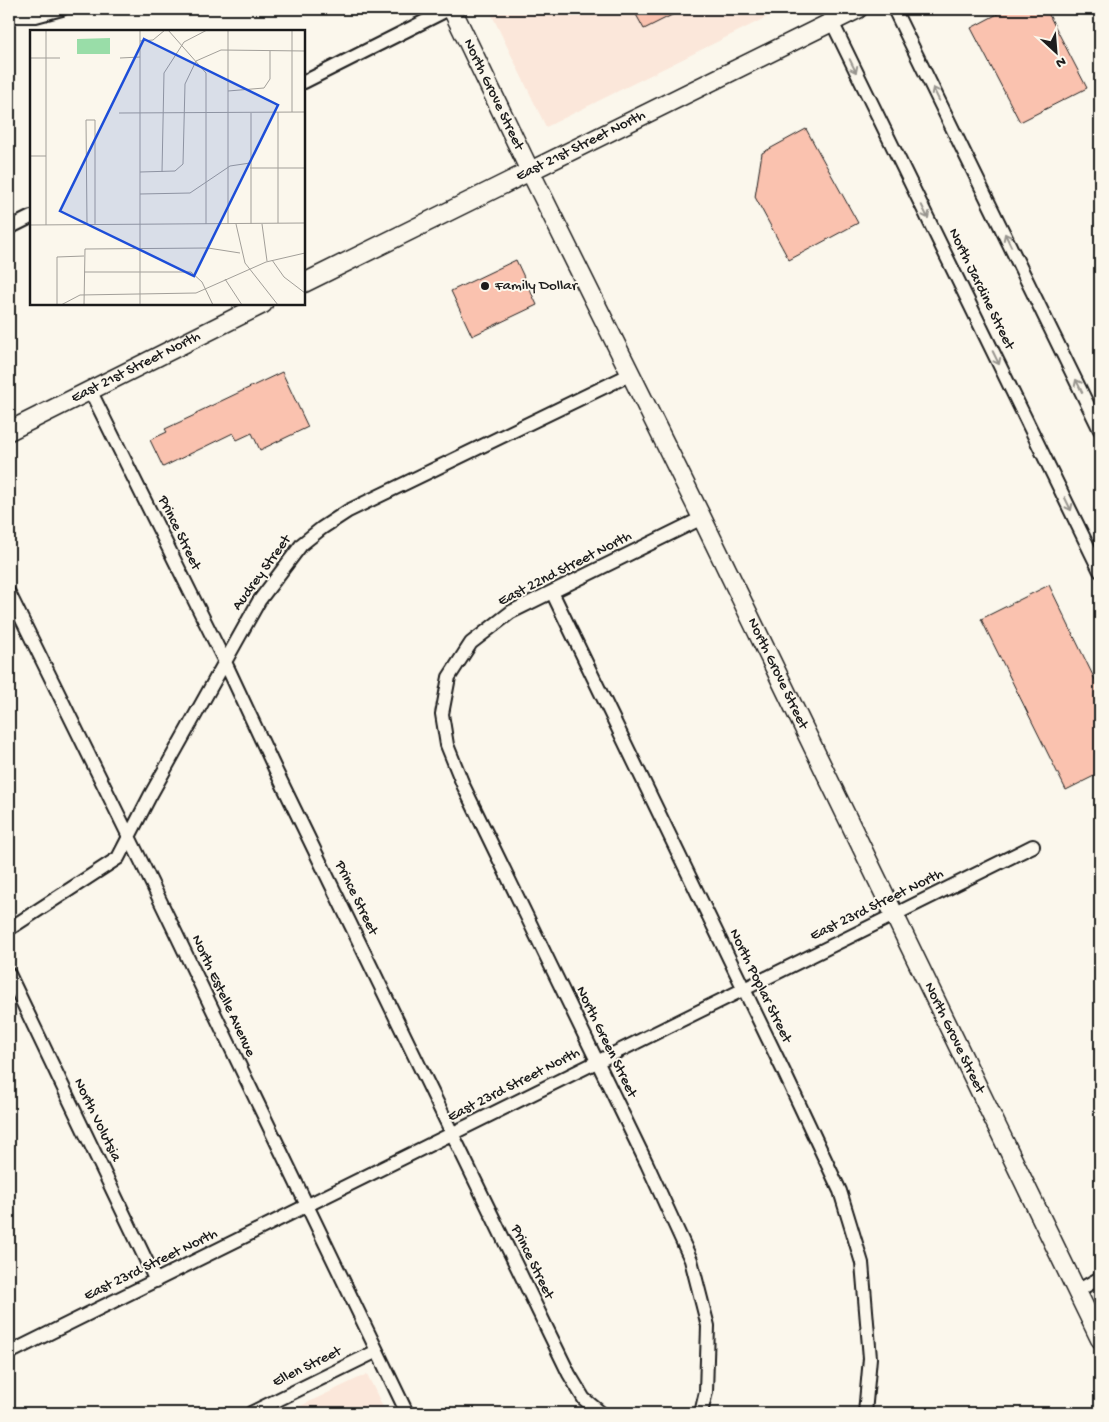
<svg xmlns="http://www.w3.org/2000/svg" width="1109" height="1422" font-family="'Gochi Hand',sans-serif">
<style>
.built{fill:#fbe7da}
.building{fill:#fac2af;stroke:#1c1c1c}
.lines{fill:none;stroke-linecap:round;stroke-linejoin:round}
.street-casing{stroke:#1c1c1c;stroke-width:16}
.secondary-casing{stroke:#1c1c1c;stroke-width:21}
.street{stroke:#fbf7ec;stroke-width:12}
.secondary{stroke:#fbf7ec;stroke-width:18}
.oneway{stroke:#97948e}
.poi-dot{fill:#1c1c1c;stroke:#fbf7ec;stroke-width:2}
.labels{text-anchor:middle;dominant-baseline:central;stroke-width:4;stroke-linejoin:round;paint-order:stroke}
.street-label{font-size:15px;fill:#1c1c1c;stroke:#fbf7ec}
.poi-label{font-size:15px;fill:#1c1c1c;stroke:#fbf7ec;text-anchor:start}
.inset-road{fill:none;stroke:#a29f99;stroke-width:1}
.view{fill:#1d4ed8;fill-opacity:0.15;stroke:#1d4ed8;stroke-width:2.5}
.inset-edge{fill:none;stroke:#1c1c1c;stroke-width:2.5}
</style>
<rect width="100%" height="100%" fill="#fbf7ec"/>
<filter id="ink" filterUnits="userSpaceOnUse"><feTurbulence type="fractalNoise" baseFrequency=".02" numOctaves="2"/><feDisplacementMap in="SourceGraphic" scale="10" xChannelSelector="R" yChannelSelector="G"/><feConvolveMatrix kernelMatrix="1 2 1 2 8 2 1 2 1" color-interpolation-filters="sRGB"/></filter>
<g filter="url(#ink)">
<path class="built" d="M489,9H783L546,127Z
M367,1374L386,1413H286Z"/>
<path class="building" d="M633,9H684L644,29Z
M1007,9H1046L1087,88L1020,122L971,28Z
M806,129L858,223L789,260L755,197L762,153Z
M516,260L537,305L472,336L451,291Z
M282,372L308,427L260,450L252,433L237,440L233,433L163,467L150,440L167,432L165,429L197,414L196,413Z
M1049,585L1100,690V773L1066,790L981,619Z"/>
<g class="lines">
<g class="street-casing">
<path id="street" d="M894,9L1100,430
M9,16H36L62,9
M832,22L1100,571
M304,82L449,9
M9,228L31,217
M90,390L225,662L276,771L569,1374L584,1399L601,1413
M552,592L784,1072L840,1191L862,1263L870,1358L865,1413
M9,593L141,861L407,1413
M9,929L118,858L150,796L259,601L302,544L322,528L348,511L631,374
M9,974L156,1281
M1077,1291L1100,1278
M9,1353L1033,846
M251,1413L377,1351
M701,1413L706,1392L708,1326L691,1260L647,1164L464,787L447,745L442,714L449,677L471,643L511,612L702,518"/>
</g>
<g class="secondary-casing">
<g id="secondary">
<path id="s1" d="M452,9L530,171L702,518L1100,1339"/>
<path id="s2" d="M304,283L858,9"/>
<path id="s3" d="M9,431L263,304"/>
</g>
</g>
<use href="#street" class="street"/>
<use href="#secondary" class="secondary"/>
</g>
<defs><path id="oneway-shaft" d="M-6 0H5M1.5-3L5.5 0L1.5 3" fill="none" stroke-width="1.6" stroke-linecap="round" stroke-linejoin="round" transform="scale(1.25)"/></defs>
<g class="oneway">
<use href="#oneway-shaft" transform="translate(853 66) rotate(64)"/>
<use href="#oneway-shaft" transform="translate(936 94) rotate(-116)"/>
<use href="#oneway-shaft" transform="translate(925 212) rotate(64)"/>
<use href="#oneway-shaft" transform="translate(1008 240) rotate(-116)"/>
<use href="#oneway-shaft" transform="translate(996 358) rotate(64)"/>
<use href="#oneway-shaft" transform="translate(1079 386) rotate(-116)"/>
<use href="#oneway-shaft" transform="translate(1068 504) rotate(64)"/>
</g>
</g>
<circle class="poi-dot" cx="485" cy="286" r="5"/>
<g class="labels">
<g class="street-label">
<text stroke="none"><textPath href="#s1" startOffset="95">North Grove Street</textPath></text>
<text stroke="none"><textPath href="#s2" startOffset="309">East 21st Street North</textPath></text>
<text transform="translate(981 289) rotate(64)">North Jardine Street</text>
<text stroke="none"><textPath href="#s3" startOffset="142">East 21st Street North</textPath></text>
<text transform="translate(179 533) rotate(64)">Prince Street</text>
<text transform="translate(565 569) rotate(-27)">East 22nd Street North</text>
<text transform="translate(262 573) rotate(-54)">Audrey Street</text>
<text stroke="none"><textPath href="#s1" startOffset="740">North Grove Street</textPath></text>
<text transform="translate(356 898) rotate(64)">Prince Street</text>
<text transform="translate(877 905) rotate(-26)">East 23rd Street North</text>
<text transform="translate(760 986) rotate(64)">North Poplar Street</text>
<text transform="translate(223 996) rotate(65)">North Estelle Avenue</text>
<text stroke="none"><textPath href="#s1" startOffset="1145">North Grove Street</textPath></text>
<text transform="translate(606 1042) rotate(64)">North Green Street</text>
<text transform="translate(514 1085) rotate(-27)">East 23rd Street North</text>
<text transform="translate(97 1120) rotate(64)">North Volutsia</text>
<text transform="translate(532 1262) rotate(64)">Prince Street</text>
<text transform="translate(151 1265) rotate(-26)">East 23rd Street North</text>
<text transform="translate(307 1367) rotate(-26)">Ellen Street</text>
</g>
<g class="poi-label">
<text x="495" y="286">Family Dollar</text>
</g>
</g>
<g transform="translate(30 30)">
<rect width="275" height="275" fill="#fbf7ec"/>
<path d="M80,8V24H47V9Z" fill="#99dda8"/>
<path class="inset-road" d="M16,0V195M138,0L176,43V194M110,11L123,10L135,0M0,28H30M90,28L110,27M198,61L234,58L240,49V21M248,82V193M262,82V0M89,83L275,82M0,126H16M220,138H275M110,142L145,141L153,134L155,54L166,31L191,20L275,21M132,142L134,43L154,12L177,0M110,164L160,163L200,136L220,133M198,194V0M206,194L215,233L248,275M221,194V83M232,194L237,231M0,195L275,193M57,195L56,90H65V195M242,230L254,247L275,263M54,242H161L172,252L183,275M195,249L212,275M27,275V227L54,226M31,275L50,265L166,263L236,232L275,223M54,275L55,219L178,218L210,223M110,275V0"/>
<path class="view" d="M114,9L248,75L164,246L30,181Z"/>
<rect width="275" height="275" class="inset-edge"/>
</g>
<rect width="1109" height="1422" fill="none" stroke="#fbf7ec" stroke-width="30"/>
<rect x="15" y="15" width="1079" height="1392" fill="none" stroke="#1c1c1c" stroke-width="2" filter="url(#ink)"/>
<g transform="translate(1056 52) rotate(154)" stroke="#fbf7ec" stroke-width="4" paint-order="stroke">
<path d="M0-4L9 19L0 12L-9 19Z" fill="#1c1c1c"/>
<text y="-8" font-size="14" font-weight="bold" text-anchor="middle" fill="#1c1c1c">N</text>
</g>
</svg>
